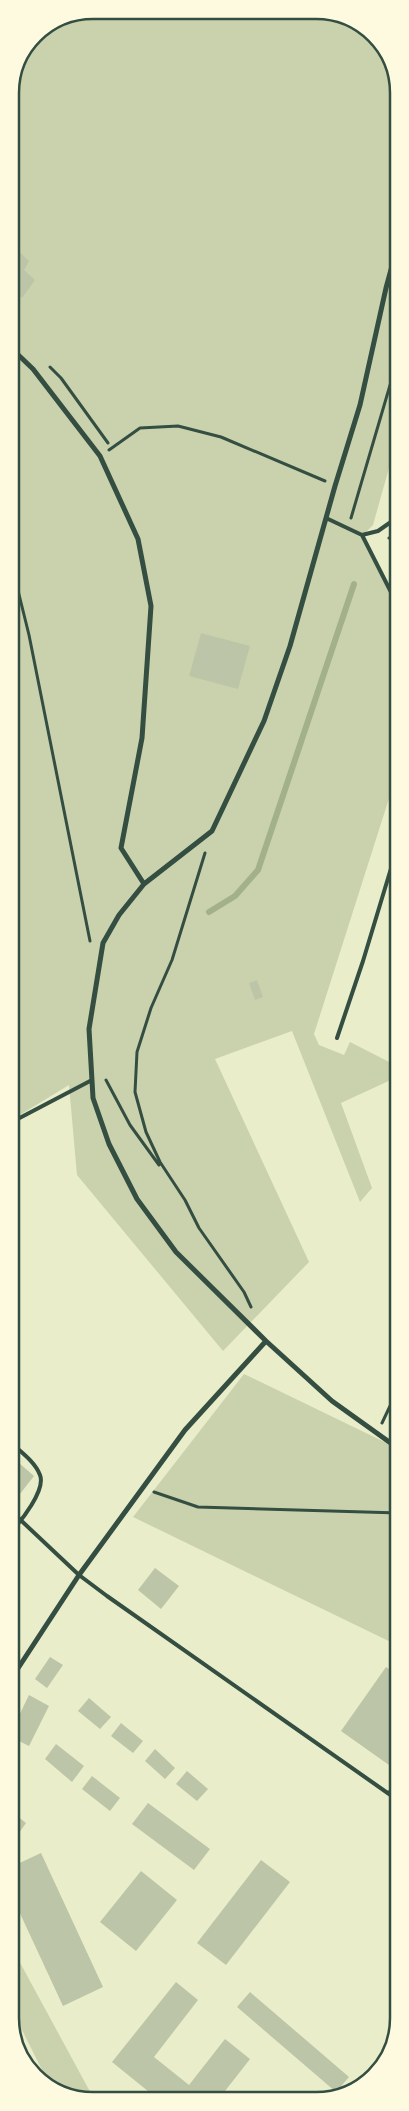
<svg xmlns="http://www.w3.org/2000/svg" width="409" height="2111" font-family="'Asap Condensed',sans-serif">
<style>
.green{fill:#cad2ad}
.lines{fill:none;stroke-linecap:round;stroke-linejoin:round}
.stream{stroke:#a3b18a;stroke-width:6}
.building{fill:#bcc5a7}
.path{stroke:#344e41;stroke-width:3}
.service{stroke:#344e41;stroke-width:4}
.minor{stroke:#344e41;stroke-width:5}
.rim{fill:none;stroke:#344e41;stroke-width:2.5}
</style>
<rect width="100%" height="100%" fill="#e9edc9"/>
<path class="green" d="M337,13L378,38L398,82V436L373,525L363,535L398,606L399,767L314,1034L319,1045L344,1055L350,1042L399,1067V1085L395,1078L341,1103L372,1188L360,1202L292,1031L215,1059L309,1262L223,1351L77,1175L69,1085L10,1121V88L35,34L62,16Z
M244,1374L399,1449V1646L133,1517Z
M11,1946L94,2099H77L49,2084L11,2008Z"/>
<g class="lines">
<path class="stream" d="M209,912L235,896L258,870L354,584"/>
</g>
<path class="building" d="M10,243L29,261L24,270L35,280L22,298L10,287Z
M201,633L250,646L238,689L189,676Z
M257,980L263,997L255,1000L249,983Z
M11,1456L34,1476L16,1499L11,1494Z
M155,1568L179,1586L161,1609L138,1590Z
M50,1657L63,1665L47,1688L35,1679Z
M386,1667L399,1676V1750L389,1765L341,1731Z
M29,1695L49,1706L29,1746L11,1737V1732Z
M89,1698L111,1717L100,1729L78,1711Z
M121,1723L143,1741L133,1753L111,1736Z
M56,1744L84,1766L72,1782L45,1759Z
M155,1749L175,1768L165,1779L145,1761Z
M187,1771L208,1789L197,1801L176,1784Z
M92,1776L120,1798L110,1811L82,1789Z
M148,1803L210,1849L194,1870L132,1824Z
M11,1811L26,1823L19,1833L11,1827Z
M41,1853L103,1987L63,2006L11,1894V1867Z
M261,1860L290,1882L226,1965L197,1943Z
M141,1871L177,1900L136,1951L100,1922Z
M176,1982L198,2000L154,2057L189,2085L225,2039L250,2059L218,2100H159L112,2062Z
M250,1992L349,2077L336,2092L237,2007Z
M236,2091L247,2100H229Z"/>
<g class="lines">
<path class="path" d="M10,330L16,336
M50,367L61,378L108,443
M109,450L140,428L178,426L221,437L325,481
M351,518L398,358
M389,538L398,543
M10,558L29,635L90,941
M205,853L172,960L151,1008L137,1052L135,1092L146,1132L160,1162L185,1200L199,1228L244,1292L251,1307
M106,1080L130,1125L159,1165
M382,1423L399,1387
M154,1492L198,1507L399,1513"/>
<path class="service" d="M326,518L362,535L398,606
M362,535L378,531L398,517
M337,1038L363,961L399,842
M10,1123L92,1080
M11,1443C21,1452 35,1462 40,1475C46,1490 21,1521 11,1532
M11,1511L79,1575L107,1596L399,1801
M388,1793L399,1787"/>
<path class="minor" d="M398,244L386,288L360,405L335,486L290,646L264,721L212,831L144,884L119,915L103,943L89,1029L93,1098L109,1144L137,1199L176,1252L266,1341L332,1401L399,1449
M10,347L33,369L100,456L138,539L151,606L142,738L121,848L144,884
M11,1679L79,1575L185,1430L266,1341"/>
</g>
<path d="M0 0H409V2111H0ZM93 19H316A74 74 0 0 1 390 93V2018A74 74 0 0 1 316 2092H93A74 74 0 0 1 19 2018V93A74 74 0 0 1 93 19Z" fill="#fefae0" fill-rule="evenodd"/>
<path class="rim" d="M93 19H316A74 74 0 0 1 390 93V2018A74 74 0 0 1 316 2092H93A74 74 0 0 1 19 2018V93A74 74 0 0 1 93 19Z"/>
</svg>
